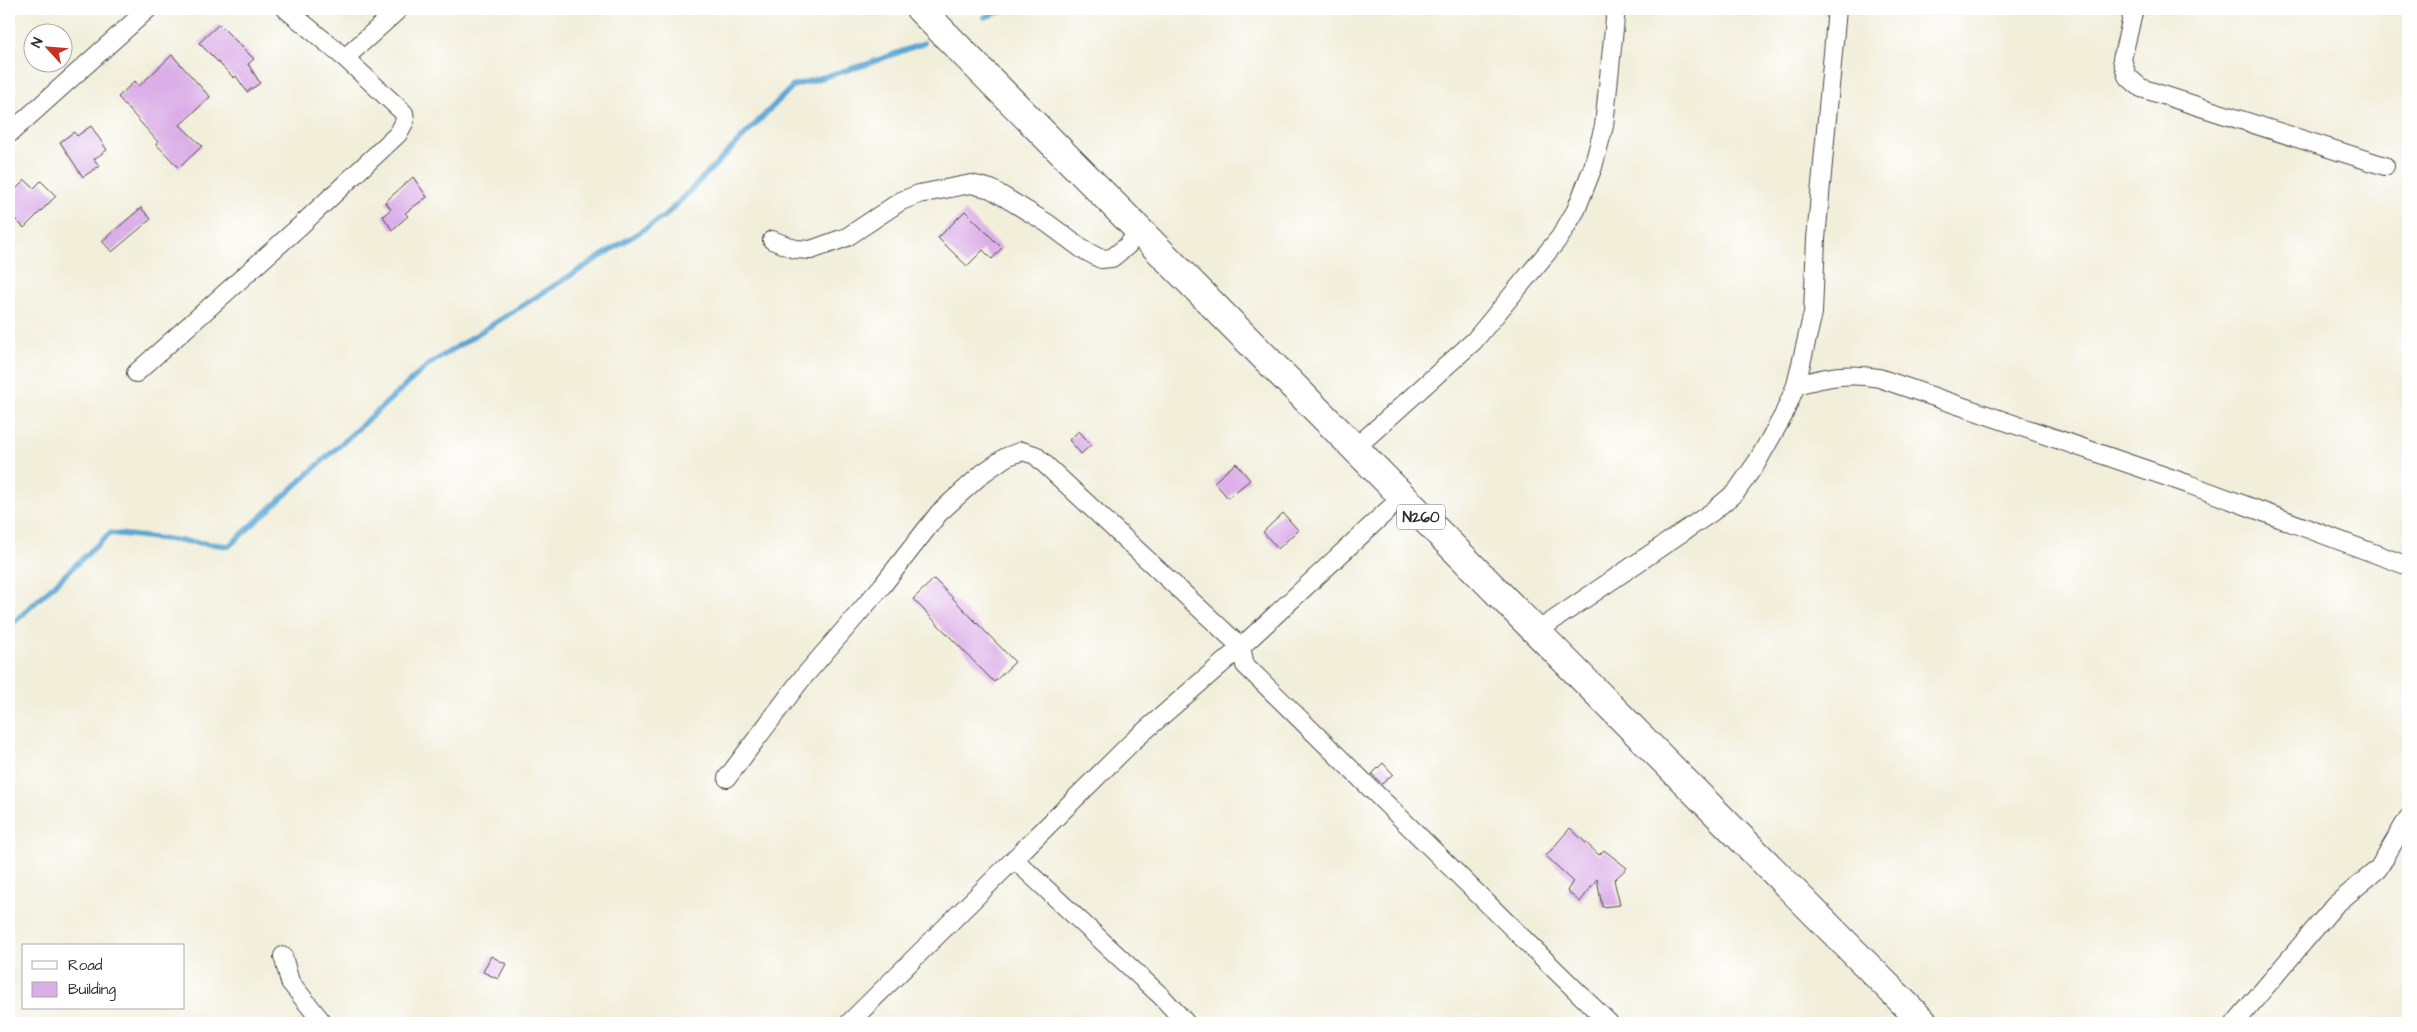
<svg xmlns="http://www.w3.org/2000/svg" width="2417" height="1032" font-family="'Architects Daughter',sans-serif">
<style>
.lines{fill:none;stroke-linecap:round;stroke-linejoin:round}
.stream{stroke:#5aa6d2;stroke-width:5.5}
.building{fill:#dbaee7}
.minor-casing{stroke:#494845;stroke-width:20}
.primary-casing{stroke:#494845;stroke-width:30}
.minor{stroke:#fff;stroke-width:18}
.primary{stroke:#fff;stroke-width:28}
.labels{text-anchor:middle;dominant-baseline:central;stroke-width:5;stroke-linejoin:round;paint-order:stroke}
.shield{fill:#fff;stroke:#6b6b6b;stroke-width:1}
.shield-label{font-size:15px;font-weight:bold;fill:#2b2b2b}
</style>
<rect width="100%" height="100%" fill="#fff"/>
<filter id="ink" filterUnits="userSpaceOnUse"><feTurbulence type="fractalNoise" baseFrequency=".02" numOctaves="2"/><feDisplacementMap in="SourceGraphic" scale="10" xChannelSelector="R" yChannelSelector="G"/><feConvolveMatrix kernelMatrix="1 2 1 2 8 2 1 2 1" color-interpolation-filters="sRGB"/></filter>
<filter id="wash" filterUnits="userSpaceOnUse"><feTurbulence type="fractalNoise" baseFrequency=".0096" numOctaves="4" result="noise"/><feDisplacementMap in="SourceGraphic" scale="20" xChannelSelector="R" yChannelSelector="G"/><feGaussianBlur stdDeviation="1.12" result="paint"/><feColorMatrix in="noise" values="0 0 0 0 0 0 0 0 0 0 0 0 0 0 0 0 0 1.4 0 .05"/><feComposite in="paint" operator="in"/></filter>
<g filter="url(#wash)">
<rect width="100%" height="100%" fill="#f1eeda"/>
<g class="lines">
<path class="stream" d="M985,17L1008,9
M9,627L110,533L229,546L428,365L665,216L793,86L867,64L924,43"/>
</g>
<g id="blocks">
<path class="building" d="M219,24L254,59L248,64L260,83L247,92L236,76L234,78L199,43Z
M172,55L210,97L180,125L202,146L179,168L156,144L158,142L118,97L135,81L139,86Z
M91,126L107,150L94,159L99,166L83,177L60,142L74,132L77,136Z
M413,177L427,197L405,213L408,216L392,230L383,216L391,209L385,202Z
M25,180L34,188L41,181L56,196L24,228L9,213L16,204L9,196Z
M141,208L151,219L112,252L102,241Z
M965,211L1002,248L992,259L983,250L967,266L938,238Z
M1079,431L1091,445L1081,454L1069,440Z
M1236,463L1250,480L1228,498L1214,482Z
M1283,513L1298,530L1278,549L1263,532Z
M934,579L1015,662L994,682L913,599Z
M1383,763L1393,774L1382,784L1372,774Z
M1570,828L1599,855L1604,850L1627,868L1614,880L1620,905L1602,907L1597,879L1580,902L1567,891L1573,881L1546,856Z
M491,956L506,964L498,979L483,972Z"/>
</g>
</g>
<g filter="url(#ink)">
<use href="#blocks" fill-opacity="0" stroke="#494845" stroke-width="1"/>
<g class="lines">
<g class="minor-casing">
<path id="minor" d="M2134,9L2122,59L2127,76L2141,88L2385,166
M345,58L399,9
M9,134L148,9
M772,240L795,249L811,250L847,237L901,201L919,194L971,184L991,189L1047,223L1082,249L1101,259L1112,258L1127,246L1139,231
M136,373L300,226L398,134L405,121L404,113L345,58L286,9
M1796,385C1827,377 1847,372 1879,378L2188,484L2408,566
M1354,449L1474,341L1560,237L1576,210L1593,167L1604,126L1616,9
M1536,632L1712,512L1736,492L1757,462L1783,416L1796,385L1813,313L1816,239L1837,9
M727,778L800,681L882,586L939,513L983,473L1006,457L1022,451L1035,455L1241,647L1245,665L1609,1023
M1015,860L1162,997L1186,1023
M283,956L290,982L323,1023
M849,1023L1132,742L1241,647L1402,497
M2235,1023L2335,905L2378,869L2408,818"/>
</g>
<g class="primary-casing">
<path id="primary" d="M920,9L1924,1023"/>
</g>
<use href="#minor" class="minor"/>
<use href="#primary" class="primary"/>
</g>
</g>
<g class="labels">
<rect class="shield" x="1397" y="504.5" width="48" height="25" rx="4"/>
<g class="shield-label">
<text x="1421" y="517">N260</text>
</g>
</g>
<rect width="2417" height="1032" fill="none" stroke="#fff" stroke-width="30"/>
<rect x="22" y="944" width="162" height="65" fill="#ffffff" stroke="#aaaaaa"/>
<rect x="32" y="961" width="25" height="8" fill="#ffffff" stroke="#aaaaaa"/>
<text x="68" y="970" font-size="15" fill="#2b2b2b">Road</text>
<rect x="32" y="982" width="25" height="15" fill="#dbaee7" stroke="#aaaaaa"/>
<text x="68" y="994" font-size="15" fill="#2b2b2b">Building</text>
<g transform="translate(48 48) rotate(296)"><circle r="24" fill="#ffffff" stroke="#aaaaaa"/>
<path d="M0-4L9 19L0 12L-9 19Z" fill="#c8321e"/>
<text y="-8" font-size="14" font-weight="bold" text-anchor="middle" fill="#2b2b2b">N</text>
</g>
</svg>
